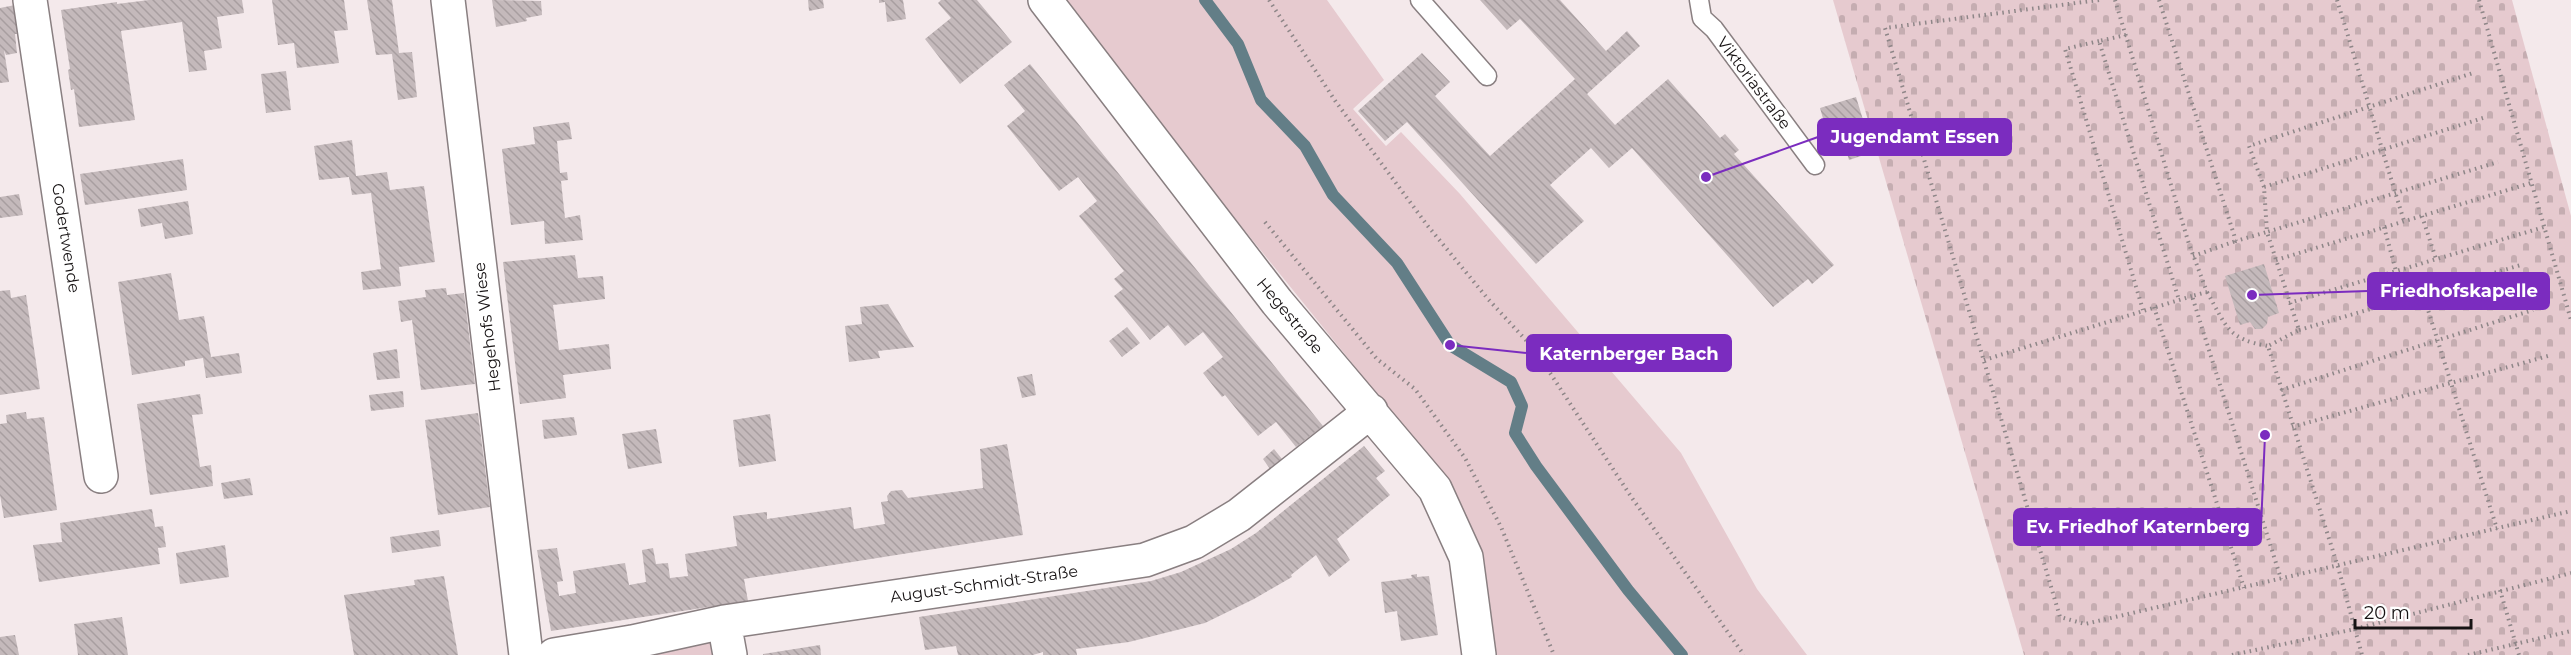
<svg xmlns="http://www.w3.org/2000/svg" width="2571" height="655" font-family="Montserrat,sans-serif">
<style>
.cemetery{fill:url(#cemetery-stones)}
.green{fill:#e6cacf}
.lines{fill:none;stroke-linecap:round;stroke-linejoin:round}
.stream{stroke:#637e87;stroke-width:12}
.building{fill:url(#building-back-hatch)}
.service-casing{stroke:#897f81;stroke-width:21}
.minor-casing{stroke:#897f81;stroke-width:36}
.path{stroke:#8e8688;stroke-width:4;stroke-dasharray:1.5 4.5;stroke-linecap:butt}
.service{stroke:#fff;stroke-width:18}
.minor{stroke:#fff;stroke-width:33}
.labels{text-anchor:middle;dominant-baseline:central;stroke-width:6;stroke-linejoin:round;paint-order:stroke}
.street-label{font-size:16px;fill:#171314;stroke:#fff}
.leader{fill:none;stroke:#7b2cbf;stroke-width:2}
.callout-dot{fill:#7b2cbf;stroke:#fff;stroke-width:2}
.callout{fill:#7b2cbf;stroke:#7b2cbf;stroke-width:2}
.callout-label{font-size:18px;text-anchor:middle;font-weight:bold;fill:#fff}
</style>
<defs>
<pattern id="cemetery-stones" width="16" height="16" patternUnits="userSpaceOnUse" patternTransform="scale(1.5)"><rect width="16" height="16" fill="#e6cacf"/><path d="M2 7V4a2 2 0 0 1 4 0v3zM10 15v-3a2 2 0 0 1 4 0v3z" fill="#c5adb1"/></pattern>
<pattern id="building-back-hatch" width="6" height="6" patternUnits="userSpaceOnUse" patternTransform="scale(1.5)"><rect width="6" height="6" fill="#c4b9bb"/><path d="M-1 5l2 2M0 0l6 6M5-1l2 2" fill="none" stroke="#a89ea0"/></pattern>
</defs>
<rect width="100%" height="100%" fill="#f4e9eb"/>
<path class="cemetery" d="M1833,0H2512L2571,216V655H2024Z"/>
<path class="green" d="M1058,0H1327L1384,80L1353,109L1386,146L1401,132L1460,194L1681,453L1757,589L1807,655H1496L1482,564L1456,495L1352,363Z
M717,633L719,655H582Z"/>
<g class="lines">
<path class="stream" d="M1205,0L1238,44L1261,100L1305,146L1333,195L1397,263L1450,345L1511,382L1522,406L1515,433L1536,466L1628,590L1682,655"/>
</g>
<path class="building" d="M149,0H242L244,13L217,17L222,48L204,51L207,70L189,72L182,22L121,31L135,120L79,127L74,89L71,90L68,70L70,69L61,10L117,2V4Z
M272,0H344L348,30L334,31L339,63L297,68L294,43L278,45Z
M367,0H392L399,53L412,52L417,97L398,100L392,54L376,55Z
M492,0L541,1L542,15L526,18L527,21L496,27Z
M808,0H823L824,8L809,11Z
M879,0H903L906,19L887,22L885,2L879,3Z
M941,0H977L1012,42L960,84L925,39L951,18L938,3Z
M1480,0H1560L1606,51L1627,31L1640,46L1587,94L1615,125L1668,79L1720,138L1725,134L1739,150L1734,154L1834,265L1812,284L1808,279L1773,307L1632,148L1609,168L1591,148L1550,185L1584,221L1536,264L1407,122L1385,141L1358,111L1422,53L1450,82L1435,96L1490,156L1575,79L1520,19L1507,30Z
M15,5L19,34H15L17,53L6,55L4,50L9,82L0,83V8Z
M1030,64L1323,426L1296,447L1276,422L1258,436L1225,395L1222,397L1203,373L1223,357L1203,332L1185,346L1168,325L1150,340L1114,296L1123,289L1114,279L1124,271L1079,216L1097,201L1078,177L1059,191L1007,126L1025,111L1004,85Z
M286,71L291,110L266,113L261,74Z
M1856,97L1873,152L1849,160L1845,147L1832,150L1820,108Z
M569,122L572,139L557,141L560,173L567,172L568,180L561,181L565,218L580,215L583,240L545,244L544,221L511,225L502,149L535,144L533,127Z
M352,140L356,176L387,172L390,190L424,186L435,262L399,267L401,286L363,290L361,272L381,269L371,193L352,195L349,177L319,180L314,146Z
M183,159L187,190L85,205L80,174Z
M19,194L23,215L0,218V197Z
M188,201L193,234L165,239L162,223L141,227L138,209Z
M575,255L578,278L603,276L605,299L553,305L559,350L609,344L611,369L563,375L566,398L520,404L503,262Z
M2264,264L2279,313L2268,317L2267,324L2262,329H2255L2250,322L2240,325L2225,276Z
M171,273L179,320L204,316L211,357L239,353L242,373L206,378L203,358L185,361V366L132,375L118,282Z
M446,288L447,295L464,293L475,384L421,390L412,320L401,322L398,301L426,297L425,290Z
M10,290L11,298L26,295L40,389L0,395V291Z
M888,304L914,347L878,351L880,358L849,362L845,326L862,324L860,307Z
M1127,327L1140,343L1122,357L1109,341Z
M397,349L400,378L377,380L373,353Z
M1032,374L1036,395L1022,398L1017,377Z
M403,391L404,407L371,411L369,395Z
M200,394L203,414L192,415L200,467L211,465L213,486L150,495L137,404Z
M26,412L27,419L44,417L57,510L4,518L0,495V424L7,423L6,415Z
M478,413L490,507L438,515L425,420Z
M770,414L776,461L739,467L733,420Z
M574,417L577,435L544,439L542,420Z
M656,429L662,463L628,469L622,434Z
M1007,444L1023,535L744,579L748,601L551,631L537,550L557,548L563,581L557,582L559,596L576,593L573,571L625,563L629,585L646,582L642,550L653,548L656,564L668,563L670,578L688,576L685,554L737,546L733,516L767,512V519L851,507L854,529L885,524L881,502L888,501L887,496L891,491L902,490L908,498L983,488L980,449Z
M1364,446L1385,471L1376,478L1390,495L1337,539L1350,560L1329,577L1316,555L1291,575L1292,577L1254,599L1205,623L1129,642L1076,649L1077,655H1043V652L1033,655H958L956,646L925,650L919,617L1151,581L1181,572L1231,549L1256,533Z
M1274,449L1282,459L1270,469L1263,459Z
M250,478L253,495L224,499L221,483Z
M152,509L155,527L163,526L166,547L158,548L160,564L39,582L33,545L62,542L60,523Z
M439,530L441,546L392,553L390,537Z
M225,545L229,577L180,584L176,553Z
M1417,574V577L1429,576L1438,635L1401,641L1397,611L1385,613L1381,582L1412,578L1411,575Z
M444,576L458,655H354L344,595L415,585L414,580Z
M122,617L128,655H78L74,624Z
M15,635L19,655H0V637Z
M820,645L821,655H763V654Z"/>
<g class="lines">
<g class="service-casing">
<path id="service" d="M1420,0L1487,76
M1699,0L1702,18L1714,29L1815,165"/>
</g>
<g class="minor-casing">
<path id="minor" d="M30,0L101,476
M448,0L526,655
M1045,0L1277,302L1435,489L1466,557L1479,655
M724,622L730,655
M554,655L632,642L724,622L1145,560L1194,542L1239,515L1371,411"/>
</g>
<path class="path" d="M1269,0L1336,102L1427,225L1488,299L1535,350L1632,498L1744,655
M2099,0L1885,28L2060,617L2085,624L2571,511
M2115,0L2189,244L2207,292L2192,296L2281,579
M2159,0L2236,241L2267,232L2299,330L2268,346L2338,567L2362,655
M2337,0C2360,74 2381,147 2404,221
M2479,0L2571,320
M2126,35L2099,41L2179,300
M2099,41L2065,49L2143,310
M2483,118L2264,187L2267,232L2498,162
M2264,187L2249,146L2473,73
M2422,216L2436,259
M1265,222L1377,359L1415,389L1465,458L1501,527L1554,655
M2384,227L2396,271
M2193,256L2236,241
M2276,260L2531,183
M2207,292C2227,327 2227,339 2268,346
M2423,294L2497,529
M2289,303L2544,227
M2154,307L2244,588
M2299,330L2521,265
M1984,360L2192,296
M2281,390L2533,310
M2292,427L2548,356
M2500,590L2519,655
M2232,655L2355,629L2571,573
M2468,655L2571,631"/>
<use href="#service" class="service"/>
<use href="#minor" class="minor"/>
</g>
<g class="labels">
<g class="street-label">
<text transform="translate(1754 83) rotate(53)">Viktoriastraße</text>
<text transform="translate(66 238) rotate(81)">Godertwende</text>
<text transform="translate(1290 316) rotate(50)">Hegestraße</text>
<text transform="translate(487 327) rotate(-97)">Hegehofs Wiese</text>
<text transform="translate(984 584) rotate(-8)">August-Schmidt-Straße</text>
</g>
</g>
<path class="leader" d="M1706 177L1818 137M2252 295L2368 291M1450 345L1527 353M2265 435L2261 527"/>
<g class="callout-dot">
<circle cx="1706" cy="177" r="6"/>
<circle cx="2252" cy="295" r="6"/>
<circle cx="1450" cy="345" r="6"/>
<circle cx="2265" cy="435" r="6"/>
</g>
<g class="callout">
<rect x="1818" y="119" width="193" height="36" rx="6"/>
<rect x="2368" y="273" width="181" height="36" rx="6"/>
<rect x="1527" y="335" width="204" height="36" rx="6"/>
<rect x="2014" y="509" width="247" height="36" rx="6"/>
</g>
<g class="callout-label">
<text x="1915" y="143">Jugendamt Essen</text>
<text x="2459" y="297">Friedhofskapelle</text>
<text x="1629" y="360">Katernberger Bach</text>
<text x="2138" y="533">Ev. Friedhof Katernberg</text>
</g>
<path d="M2355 619v9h116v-9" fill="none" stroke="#171314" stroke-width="3"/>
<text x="2364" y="619" font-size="18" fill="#171314" stroke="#ffffff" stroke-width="4.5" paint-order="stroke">20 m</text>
</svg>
